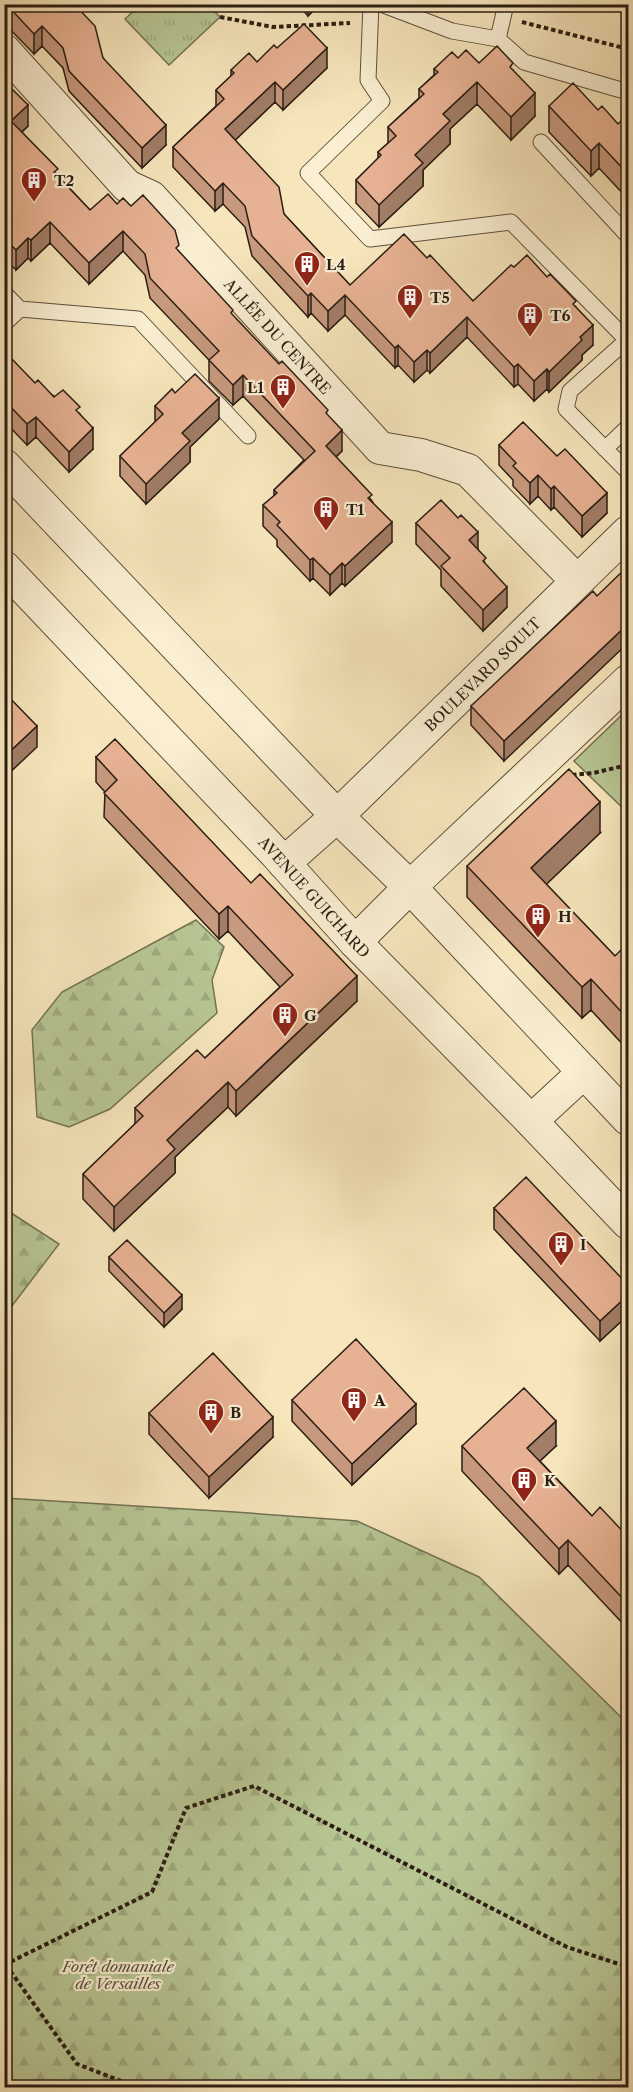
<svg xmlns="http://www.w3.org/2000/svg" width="633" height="2092" font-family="'Libre Caslon Text',serif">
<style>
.grass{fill:#b8c694;stroke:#727254;stroke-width:1.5}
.forest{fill:url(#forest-firs);stroke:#727254;stroke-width:1.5}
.park{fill:url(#park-tufts);stroke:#727254;stroke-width:1.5}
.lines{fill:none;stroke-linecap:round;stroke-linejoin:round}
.lane-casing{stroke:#5e4f3d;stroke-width:17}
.street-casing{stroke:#5e4f3d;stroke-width:34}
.path{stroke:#2b1d13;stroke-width:4;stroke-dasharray:4.5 3;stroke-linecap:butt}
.lane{stroke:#faefd3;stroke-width:15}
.street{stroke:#faefd3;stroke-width:32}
.wall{fill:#c7997e;stroke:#2b1d13;stroke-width:1.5}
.shaded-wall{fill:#a27d67;stroke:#2b1d13;stroke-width:1.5}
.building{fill:#e7b293;stroke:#2b1d13;stroke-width:1.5}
.labels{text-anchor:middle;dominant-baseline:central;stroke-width:4.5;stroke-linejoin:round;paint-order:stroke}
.poi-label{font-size:15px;font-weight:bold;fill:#2b1d13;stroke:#faefd3;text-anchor:start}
.street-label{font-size:15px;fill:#2b1d13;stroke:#faefd3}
.park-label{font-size:15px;font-style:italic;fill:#55503a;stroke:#faefd3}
</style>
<defs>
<pattern id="forest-firs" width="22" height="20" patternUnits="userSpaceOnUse" patternTransform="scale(1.5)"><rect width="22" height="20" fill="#b8c694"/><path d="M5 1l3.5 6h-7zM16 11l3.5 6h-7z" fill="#9eaa7f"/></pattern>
<pattern id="park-tufts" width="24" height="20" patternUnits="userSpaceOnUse" patternTransform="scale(1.5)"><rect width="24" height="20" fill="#b8c694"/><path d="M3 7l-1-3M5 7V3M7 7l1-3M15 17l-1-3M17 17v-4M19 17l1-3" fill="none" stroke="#9eaa7f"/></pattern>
</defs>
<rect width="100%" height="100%" fill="#f7e6bc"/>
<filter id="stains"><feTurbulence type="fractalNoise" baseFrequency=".00333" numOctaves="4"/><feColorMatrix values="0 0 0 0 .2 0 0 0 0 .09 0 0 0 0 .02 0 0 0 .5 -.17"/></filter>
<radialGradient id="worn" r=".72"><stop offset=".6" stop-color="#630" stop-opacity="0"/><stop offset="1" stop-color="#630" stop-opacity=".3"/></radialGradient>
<path class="grass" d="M628,709V813L574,761Z"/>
<path class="forest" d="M196,920L224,947L212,980L217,1013L110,1109L69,1127L37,1117L32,1030L62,992Z
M5,1209L59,1244L5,1315Z
M4,1498L235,1512L357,1521L479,1577L628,1724V2087H5Z"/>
<path class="park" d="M140,5H208L220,17L169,65L125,19Z"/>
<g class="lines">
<g class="lane-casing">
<path id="lane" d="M371,4L368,80L382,101L308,173L370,239L511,222L627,340L570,391L566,409L628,472
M381,4L452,31L498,39
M506,4L498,39L524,62L628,92
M541,142L628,236
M4,293L20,309L138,319L248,436
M4,324L20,309
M605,449L628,427"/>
</g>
<g class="street-casing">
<g id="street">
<path id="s1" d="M4,50L127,186L151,197L380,448L421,455L468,470L577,581"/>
<path d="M4,465L337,816L410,887L628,1119"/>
<path id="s2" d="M4,567L275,853L355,942L531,1121L628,1223"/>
<path id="s3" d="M284,863L337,816L628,532"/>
<path d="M355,942L410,887L628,681"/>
<path d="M531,1121L584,1072"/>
</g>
</g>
<path class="path" d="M468,4L483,10
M220,17L273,27L350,23
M522,22L628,49
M572,775L593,773L628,765
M4,1965L152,1892L186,1808L254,1786L567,1947L628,1967
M6,1965L77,2064L139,2088"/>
<use href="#lane" class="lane"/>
<use href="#street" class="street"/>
</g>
<path class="wall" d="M4,4H74L103,58L166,145L142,168L69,91L63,68L42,46L34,54L4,23Z
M297,4H320L308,16Z
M277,48L327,68L283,110L275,102L235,140L284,214L350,285L427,258L473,301L514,267L576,307L593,345L582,355V360L549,392L547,389L534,401L518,384L514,387L467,337L430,373L427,370L414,382L398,365L395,368L345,315L328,331L311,313L308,317L252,256L245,227L223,204L215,211L173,167V147L216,106V90L231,76V70L257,62Z
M458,58L513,70L535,116L511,140L477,104L450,129V144L423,170V186L379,227L356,203V180L378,159V152L388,143V127L419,98V89L434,75V69Z
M4,81L28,126L22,132L58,176L90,210L117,204L179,252L233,316L328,416L342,451L336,457L372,501L392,542L345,586L342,583L330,595L313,578L310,581L277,546V540L263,526V505L274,496V490L304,460L243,396L233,405L209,381V360L150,298L145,275L123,251L89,284L50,243L31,261L28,258L16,270L4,258Z
M549,106L598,110L618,124L628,118V199L599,168L591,176L549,132Z
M4,362L80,414L93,449L69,472L36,437L27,445L4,421Z
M175,393L219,419L190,447V462L146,504L120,476V456L155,422V406Z
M499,445L607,513L582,537L554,507L551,510L538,496L530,504L513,486V480L499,465Z
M458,518L478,549L507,607L483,631L441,586V570L416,544V523Z
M597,596L504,761L471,725V706Z
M96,757L357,1001L236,1116L228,1107L175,1157V1173L114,1231L83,1199V1174L135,1124V1108L205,1058L280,987L228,931L219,939L104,817L105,792L96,782Z
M600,833L546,884L615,956L628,953V1050L591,1010L582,1018L467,897V866Z
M494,1208L628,1285V1315L600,1341L494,1229Z
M109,1257L182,1309L164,1327L109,1271Z
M292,1400L416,1424L352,1485L292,1421Z
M149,1413L273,1437L209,1498L149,1434Z
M462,1446H556L540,1461L592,1516L628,1537V1629L568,1565L559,1574L462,1471Z"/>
<path class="shaded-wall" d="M308,4H320L308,16Z
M42,26V46L34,54V34Z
M327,48V68L283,110V90Z
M275,82V102L225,150V129Z
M477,82V104L450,129V144L423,170V186L379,227V205L415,155L443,114Z
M535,93V116L511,140V117Z
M28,105V126L11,141V121Z
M166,125V145L142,168V148Z
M599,143V168L591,176V151Z
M223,183V204L215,211V191Z
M50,222V243L31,261V240Z
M123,231V251L89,284V263Z
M28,238V258L16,270V250Z
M311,293V313L308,317V296Z
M345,295V315L328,331V311Z
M467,317V337L430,373V353Z
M593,325V345L582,355V360L549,392V372L580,337Z
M398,345V365L395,368V348Z
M427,350V370L414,382V362Z
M518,364V384L514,387V367Z
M547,369V389L534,401V381Z
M243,375V396L233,405V385Z
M219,398V419L190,447V462L146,504V484L182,433Z
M36,417V437L27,445V424Z
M93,428V449L69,472V452Z
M342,430V451L326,466V446Z
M538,475V496L530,504V483Z
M554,486V507L551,510V489Z
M607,493V513L582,537V516Z
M392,522V542L345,586V566Z
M478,532V553L469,540Z
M313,558V578L310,581V560Z
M342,563V583L330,595V575Z
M507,587V607L483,631V610Z
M628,624V643L504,761V741Z
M37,726V747L4,778V757Z
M600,802V833L531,899V868Z
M228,906V931L219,939V914Z
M357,976V1001L236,1116V1091Z
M591,979V1010L582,1018V987Z
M228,1082V1107L175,1157V1173L114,1231V1207L167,1140Z
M182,1295V1309L164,1327V1313Z
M628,1295V1315L600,1341V1321Z
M416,1404V1424L352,1485V1464Z
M273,1417V1437L209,1498V1477Z
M556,1421V1446L527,1473V1448Z
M568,1540V1565L559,1574V1549Z"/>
<path class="building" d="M6,4H74L95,26L103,58L166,125L142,148L69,71L63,48L42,26L34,34Z
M304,24L327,48L283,90L275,82L225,129L279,187L284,214L350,285L404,234L427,258L430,255L473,301L511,265L514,267L527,255L547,277L550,274L576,301L573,304L593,325L580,337L582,340L549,372L547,369L534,381L518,364L514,367L467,317L430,353L427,350L414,362L398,345L395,348L345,295L328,311L311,293L308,296L252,236L245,206L223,183L215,191L173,147L224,99L216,90L234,73L231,70L249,53L257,62L274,45L277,48Z
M497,46L513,63L510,67L535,93L511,117L477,82L443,114L450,121L415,155L423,163L379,205L356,180L381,155L378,152L396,136L388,127L424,94L419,89L438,72L434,69L452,52L458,58L466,50L479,63Z
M4,81L28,105L11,121L58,169L54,172L90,210L108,194L117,204L123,198L131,206L143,195L175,230L179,245L176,248L233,310L231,313L279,364L282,361L328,410L326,413L342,430L326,446L372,495L368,498L392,522L345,566L342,563L330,575L313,558L310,560L277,525L280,522L263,505L277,493L274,490L315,451L243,375L233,385L209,360L219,351L150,278L145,254L123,231L89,263L50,222L31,240L28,238L16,250L4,238Z
M573,83L598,110L602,106L618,124L626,116L628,118V174L599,143L591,151L549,106Z
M10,357L35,383L38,380L54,397L63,390L80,407L76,410L93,428L69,452L36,417L27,424L4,400V362Z
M195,374L219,398L182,433L190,441L146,484L120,456L163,414L155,406L172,389L175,393Z
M523,422L557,456L565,449L607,493L582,516L554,486L551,489L538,475L530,483L513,466L516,463L499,445Z
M441,500L458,518L461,515L478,532L469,540L486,558L483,561L507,587L483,610L441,566L450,558L416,523Z
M628,566V624L504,741L471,706L593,591L597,596Z
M4,692L37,726L4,757Z
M115,739L251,883L260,874L357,976L236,1091L228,1082L167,1140L175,1149L114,1207L83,1174L143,1116L135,1108L197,1050L205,1058L293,975L228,906L219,914L104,793L117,780L96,757Z
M569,769L600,802L531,868L615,956L623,948L628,953V1019L591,979L582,987L467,866Z
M526,1177L628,1285V1295L600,1321L494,1208Z
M127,1240L182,1295L164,1313L109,1257Z
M356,1339L416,1404L352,1464L292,1400Z
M213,1353L273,1417L209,1477L149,1413Z
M524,1388L556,1421L527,1448L592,1516L600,1507L628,1537V1604L568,1540L559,1549L462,1446Z"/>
<defs>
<g id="building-pin" transform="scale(1.35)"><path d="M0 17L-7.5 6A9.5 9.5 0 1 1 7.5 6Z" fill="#8f2418" stroke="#faefd3"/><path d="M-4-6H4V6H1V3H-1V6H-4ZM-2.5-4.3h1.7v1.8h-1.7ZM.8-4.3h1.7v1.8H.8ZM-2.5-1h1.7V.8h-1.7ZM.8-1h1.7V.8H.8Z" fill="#fff"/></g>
</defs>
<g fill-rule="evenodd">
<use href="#building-pin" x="34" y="180"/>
<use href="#building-pin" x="307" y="264"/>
<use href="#building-pin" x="410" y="297"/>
<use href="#building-pin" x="530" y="315"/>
<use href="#building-pin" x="283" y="387"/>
<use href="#building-pin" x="326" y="509"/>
<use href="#building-pin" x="538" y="916"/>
<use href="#building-pin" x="285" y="1015"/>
<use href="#building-pin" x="561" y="1244"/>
<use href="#building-pin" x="354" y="1400"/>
<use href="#building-pin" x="211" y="1412"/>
<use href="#building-pin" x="524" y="1480"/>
</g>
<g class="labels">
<g class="poi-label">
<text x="54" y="180">T2</text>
<text x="326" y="264">L4</text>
<text x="430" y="297">T5</text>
<text x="550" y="315">T6</text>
<text x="264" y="387" text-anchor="end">L1</text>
<text x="346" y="509">T1</text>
<text x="558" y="916">H</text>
<text x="304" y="1015">G</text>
<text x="580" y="1244">I</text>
<text x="374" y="1400">A</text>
<text x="230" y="1412">B</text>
<text x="544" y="1480">K</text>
</g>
<g class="street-label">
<text stroke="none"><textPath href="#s1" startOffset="398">ALLÉE DU CENTRE</textPath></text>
<text stroke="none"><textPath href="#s3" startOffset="274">BOULEVARD SOULT</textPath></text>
<text stroke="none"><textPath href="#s2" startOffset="453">AVENUE GUICHARD</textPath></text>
</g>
<g class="park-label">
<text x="118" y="1966">Forêt domaniale<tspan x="118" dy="17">de Versailles</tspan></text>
</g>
</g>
<rect width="633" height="2092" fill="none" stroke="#f7e6bc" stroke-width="24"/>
<rect x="6" y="6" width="621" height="2080" fill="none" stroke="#2b1d13" stroke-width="3"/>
<rect x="12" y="12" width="609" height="2068" fill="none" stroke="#2b1d13" stroke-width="1.5"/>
<rect width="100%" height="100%" filter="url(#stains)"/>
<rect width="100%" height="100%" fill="url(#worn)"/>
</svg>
